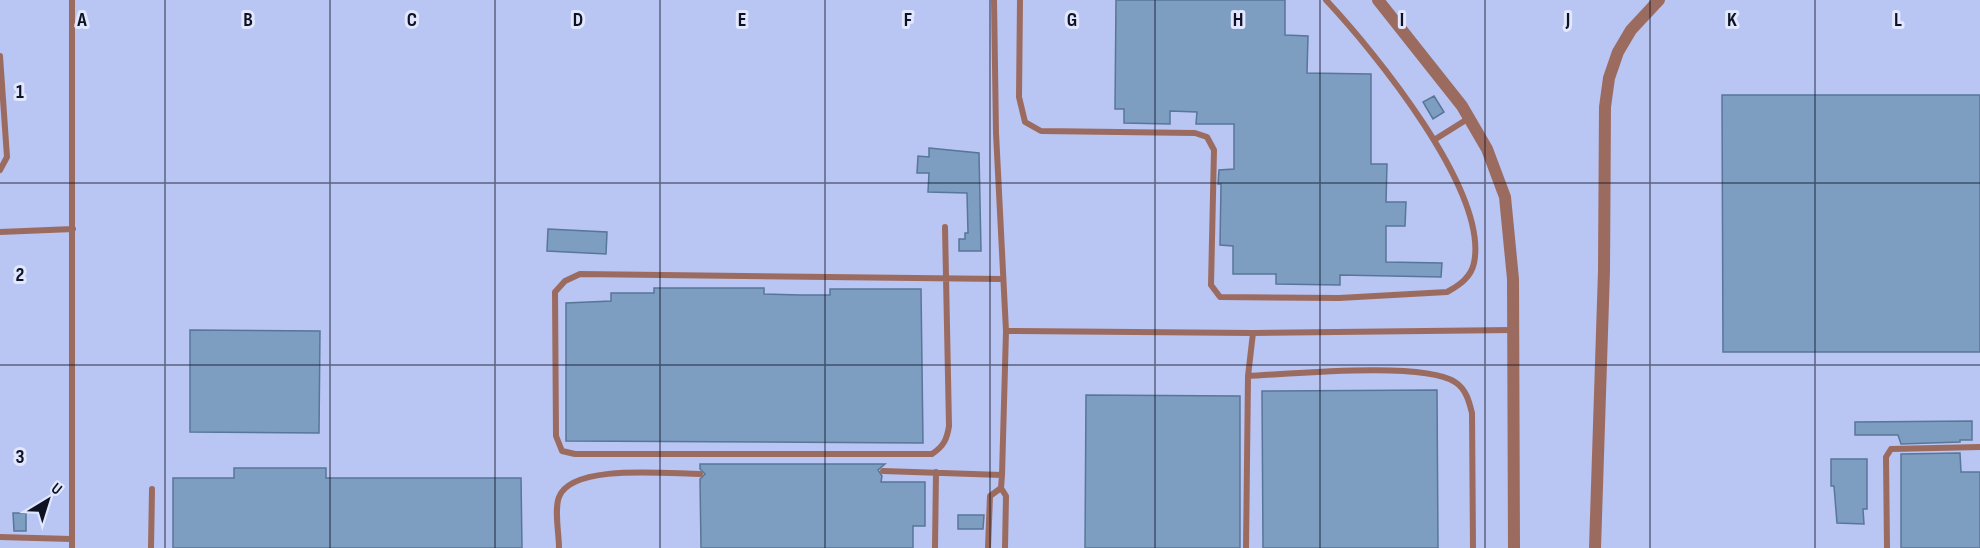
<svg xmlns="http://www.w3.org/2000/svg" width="1980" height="548" font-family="'Sofia Sans Condensed',sans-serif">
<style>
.building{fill:#7d9dc1;stroke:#587699;stroke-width:1.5}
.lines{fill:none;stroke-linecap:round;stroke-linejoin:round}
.lane{stroke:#9c6b60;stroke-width:6}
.street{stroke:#9c6b60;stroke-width:12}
.grid{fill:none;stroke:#0f1222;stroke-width:1.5;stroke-opacity:0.55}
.grid-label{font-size:20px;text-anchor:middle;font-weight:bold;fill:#0f1222;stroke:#e0e7fe;stroke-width:6;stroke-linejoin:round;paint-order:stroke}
</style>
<rect width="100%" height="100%" fill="#b9c5f2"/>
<path class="building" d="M1116,0H1285V35L1308,36L1307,73L1371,74V164H1387L1386,202H1406L1405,226H1386V262L1442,263L1441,277L1340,275V285L1276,284V274H1233V246L1220,245L1221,184H1218L1219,170L1234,169V124H1196L1197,112L1170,111V124L1124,123V109H1115Z
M1722,95H1980V352H1723Z
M1434,96L1444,112L1433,119L1423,102Z
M929,148L979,153L981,251H959V239H965V233H968L967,193L928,192L929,173H917L918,156L929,157Z
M548,229L607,232L606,254L547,251Z
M654,288H764V294L800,295H830V289H921L923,443L566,441V303L611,301V293H654Z
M190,330L320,331L319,433L190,432Z
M1437,390L1438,548H1263L1262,391Z
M1086,395L1240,396V548H1085Z
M1972,421V440H1960V442L1901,444L1898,435H1855V422Z
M1960,453L1961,472H1980V548H1901V454Z
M1831,459H1867V509H1863L1864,524L1837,523L1834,486H1831Z
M700,464H885L878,470L882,476L881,482H925V526H913V548H701L700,479L705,474L700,469Z
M234,468H326V478H521L522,548H173V478H234Z
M13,513H26V531H14Z
M958,515H984L983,529H958Z"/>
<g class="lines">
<path class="lane" d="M994,0L996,133L1006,331L1002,475
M1020,0L1019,97L1025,122L1041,131L1195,133L1207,137L1214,150L1211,285L1220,297L1339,298L1447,292C1460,285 1471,277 1474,263C1489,191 1373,50 1326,0
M0,56L7,157L0,170
M1434,140L1469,118
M945,227L949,426C947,439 944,446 932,454H575L562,451L556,436L555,292L565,281L580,274L1002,279
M0,232L73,229
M1006,331L1253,333L1513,330
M1248,376C1290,374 1424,361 1455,382C1466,389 1469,401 1472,413L1473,548
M883,471L1002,475L1001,488L1006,496L1005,548
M0,537L71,539
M72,548V0
M151,548L152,489
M559,548C559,533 554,510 559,497C572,463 669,474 700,474
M935,548L936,472
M988,548L990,496L1001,488
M1246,548L1248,376L1253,333
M1887,548L1886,457L1891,449L1980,447"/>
<path class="street" d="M1378,0L1462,106L1487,149L1505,197L1513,279L1514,548
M1595,548L1604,271L1605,107L1609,78L1618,52L1631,30L1659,0"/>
</g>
<path class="grid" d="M165,0V548M330,0V548M495,0V548M660,0V548M825,0V548M990,0V548M1155,0V548M1320,0V548M1485,0V548M1650,0V548M1815,0V548M0,183H1980M0,365H1980"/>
<g class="grid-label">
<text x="82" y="26">A</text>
<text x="248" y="26">B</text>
<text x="412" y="26">C</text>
<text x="578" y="26">D</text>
<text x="742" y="26">E</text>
<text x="908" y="26">F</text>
<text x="1072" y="26">G</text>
<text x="1238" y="26">H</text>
<text x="1402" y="26">I</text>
<text x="1568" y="26">J</text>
<text x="1732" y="26">K</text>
<text x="1898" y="26">L</text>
<text x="20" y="98">1</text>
<text x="20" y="281">2</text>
<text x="20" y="463">3</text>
</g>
<g transform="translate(48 500) rotate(38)" stroke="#e0e7fe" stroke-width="4.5" paint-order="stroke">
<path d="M0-4.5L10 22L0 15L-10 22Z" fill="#0f1222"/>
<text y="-9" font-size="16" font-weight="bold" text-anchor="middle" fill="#0f1222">U</text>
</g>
</svg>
